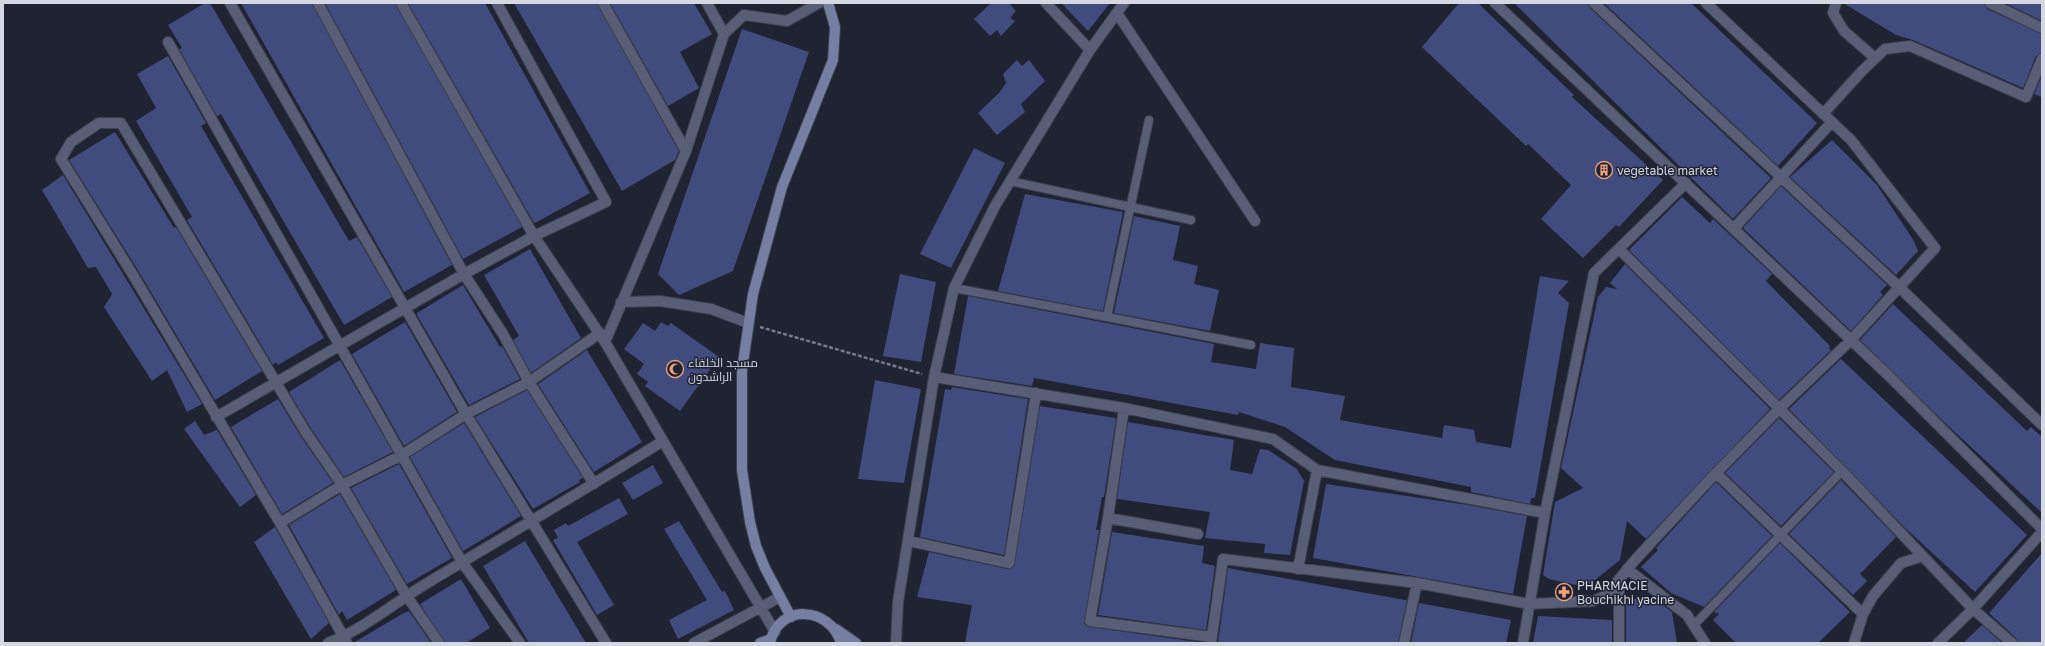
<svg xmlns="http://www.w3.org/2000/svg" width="2045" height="646" font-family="'Golos Text',Cairo,sans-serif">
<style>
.building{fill:#404c7d}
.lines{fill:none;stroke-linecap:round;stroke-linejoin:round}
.lane-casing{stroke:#3c404e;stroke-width:10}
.street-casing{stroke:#3c404e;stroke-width:12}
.secondary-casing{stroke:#3c404e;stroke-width:12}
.path{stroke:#777b88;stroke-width:2.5;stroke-dasharray:4 2;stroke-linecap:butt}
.lane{stroke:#575e75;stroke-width:8}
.street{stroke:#575e75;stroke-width:10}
.secondary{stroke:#747fa3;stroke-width:10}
.labels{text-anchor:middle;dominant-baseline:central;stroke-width:3;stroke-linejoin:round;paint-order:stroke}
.poi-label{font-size:12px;fill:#d5d8e3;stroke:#1f2332;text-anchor:start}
</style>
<rect width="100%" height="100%" fill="#1f2332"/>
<path class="building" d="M205,3H210L349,241L357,237L392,297L344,325L221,114L217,116L179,49L182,48L168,25Z
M241,3H312L452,265L404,292Z
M325,3H395L522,227L463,259Z
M408,3H485L590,193L535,223L533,221Z
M514,3H597L679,151L675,160L622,191Z
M610,3H694L712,34L680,52L699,88L668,106Z
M991,3H1009L1016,11L1010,18L1015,21L1001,36L997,30L990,36L974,19Z
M1061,3H1110L1088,31Z
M1459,3H1478L1574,95L1572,97L1663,180L1619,227L1616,225L1583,258L1541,219L1571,185L1528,144L1526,146L1422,47Z
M1514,3H1588L1590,8L1771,178L1733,219Z
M1604,3H1691L1817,123L1778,166Z
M1843,3H1984L1987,9L2042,34V53L2036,56L2023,88L1913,40L1896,35Z
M2005,3H2042V21Z
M742,29L809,52L733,271L679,295L658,274Z
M168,56L206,123L201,126L324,338L278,365L276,362L273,365L187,220L192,217L136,121L156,108L137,74Z
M1017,60L1022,66L1029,60L1045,81L1021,104L1025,112L997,135L978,113L999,93L1006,83L1003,74Z
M2042,76V97L2034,94Z
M115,132L174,228L176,227L262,371L215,400L139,272L69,160Z
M1832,140L1877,185L1914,241L1918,251L1896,275L1790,177Z
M974,148L1005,163L951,268L920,254Z
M63,175L202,404L187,412L167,370L152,381L104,307L112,294L96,267L88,268L42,190Z
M1781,186L1887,285L1880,292L1883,295L1851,331L1743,228Z
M1025,194L1123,212L1103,311L998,291Z
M1682,197L1710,223L1713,219L1772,274L1766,281L1830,346L1829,348L1831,350L1779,400L1629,250Z
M1134,216L1180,226L1173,260L1198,266L1194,284L1219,290L1210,331L1114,313Z
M530,249L581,338L531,373L513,340L519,336L484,275Z
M1625,264L1770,409L1646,539L1627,521L1620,560L1586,587L1549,579L1543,575L1555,502L1583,488L1561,468L1598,297L1606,287L1617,289L1610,283Z
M900,274L936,282L921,362L883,356Z
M1540,276L1569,281L1558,293L1569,303L1535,498H1531L1530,504L1471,492V487L1335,460L1285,427L1239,412L1238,415L1034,378L1032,386L954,374L968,296L1214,344L1211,362L1256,369L1260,343L1294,348L1291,387L1345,396L1340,420L1442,438L1444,425L1474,430L1476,442L1511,448Z
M463,285L500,347L502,346L520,379L469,405L417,315V313Z
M1893,304L2027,431L2031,427L2042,437V513L1943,421L1860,340Z
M405,322L457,412L404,446L352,354Z
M661,322L668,326L671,323L719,357L680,411L645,386L648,382L637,374L644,364L624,349L643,323L655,331Z
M587,350L642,442L594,472L538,384Z
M1841,359L2027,535L1975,592L1905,528L1789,409Z
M340,360L393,452L344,477L310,427L289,392Z
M875,380L921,389L904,483L858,479Z
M952,387L1028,399L1004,555L920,537L945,389L951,390Z
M527,390L583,478L579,480L580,482L533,509L475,417Z
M278,399L300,435L333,483L282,514L231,427Z
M1040,406L1115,418L1116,420L1104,497H1102L1096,530H1099L1084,624L1089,627L1205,643H965L972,605L917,597L929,552L1008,569L1014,567Z
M1779,418L1834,472L1781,526L1725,473Z
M195,421L204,435L217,430L256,495L240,507L184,429Z
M1128,422L1234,440L1230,470L1252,474L1260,449L1268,450L1297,469L1304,481L1290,555L1264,553L1265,544L1205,538L1210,512L1117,499Z
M464,423L521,516L463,551L410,457Z
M399,464L452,558L407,584L351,488Z
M653,465L663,483L633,500L622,483Z
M1841,480L1896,537L1860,574L1867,581L1853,595L1789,534Z
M1716,482L1772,536L1704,607L1671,593L1641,567L1658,550L1656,548Z
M1326,484L1468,505L1527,516L1513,594L1313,558Z
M340,494L396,590L347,620L342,611L339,615L289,525Z
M619,498L628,514L577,542L614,605L597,615L553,540L558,538L554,530L566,523L568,526Z
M679,521L722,592L725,591L734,610L678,639L669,620L707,600L664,529Z
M275,527L329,623L311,639L254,542Z
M1112,532L1204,546L1202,563L1215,566L1206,630L1098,615Z
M525,541L586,643H529L483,566Z
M1780,543L1850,612L1818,643H1736L1713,620L1719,614L1714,612Z
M2042,553V643H2018L2016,638L1989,613Z
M1228,568L1405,600H1407L1398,643H1218Z
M461,579L490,628L466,643H445L420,604Z
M1654,598L1672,612L1677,643H1626V599Z
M1419,603L1511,620L1506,643H1411Z
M409,611L431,643H353L402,614Z
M1538,616L1612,620V643H1533Z
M1982,625L2002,643H1963Z"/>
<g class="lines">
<g class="lane-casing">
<path id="lane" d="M1010,181L1191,220
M954,288L1107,317L1149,120
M1107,317L1251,345
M1694,625L1842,471"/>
</g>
<g class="street-casing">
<path id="street" d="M230,3L466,414L606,643
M318,3L464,274L503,334L529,382L594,484
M401,3L534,236L605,342L775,632
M603,3L686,151
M707,3L724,34
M1046,3L1090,50
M1495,3L1888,375L2042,529
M1594,3L1899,287L2042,425
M1836,3L1833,13L1844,31L1875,58
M1990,3L2042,28
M1117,13L1255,221
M168,42L462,562L520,643
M1823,114L1862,71L1885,49L1910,46L2026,97L2042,59
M1734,228L1832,122
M1619,249L1842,471L1973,609L2012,643
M621,302L660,301L711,309L748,323
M605,342L686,151L724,34L744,15L787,21L819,3
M934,377L1124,408L1273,439L1317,470L1545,513
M1124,408L1108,518L1090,621L1212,637
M216,417L464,274L534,236L606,202L497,3
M1716,473L1863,614
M1108,518L1198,534
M280,523L342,485L402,455L466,414L529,382L600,333
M909,541L1009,563L1036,393
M1298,569L1317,470
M1627,569L1687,615L1705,643
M1619,579V643
M328,643C364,629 395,602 429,582C507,535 586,489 663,441
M347,643L280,523L133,275L61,159L71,142L99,123H121L305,431L342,485L406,595L439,643
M694,643L780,597
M896,643L898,602L934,377L954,288L995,206L1090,50L1124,3
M1211,643L1223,559L1417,583L1529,604L1594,601L1606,595L1635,560L1716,473L1779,409L1851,340L1935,248L1851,140L1706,3
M1404,643L1417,583
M1523,643L1545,513L1594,273L1686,183
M1854,643L1863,614L1873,596L1901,563L1923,556
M1938,643L1973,609L2042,532"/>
</g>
<g class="secondary-casing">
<path id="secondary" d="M791,617L765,568L756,546L750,522L742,470V370L753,294L782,187L833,60L835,27L828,3
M836,629L856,643
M760,643L771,639
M770,643C778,603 830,606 841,643"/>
</g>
<path class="path" d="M760,327L922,374"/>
<use href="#lane" class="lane"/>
<use href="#street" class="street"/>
<use href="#secondary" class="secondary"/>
</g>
<defs>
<g id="building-ring" transform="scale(0.9)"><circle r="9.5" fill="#1f2332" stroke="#f1a17b" stroke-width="1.5"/><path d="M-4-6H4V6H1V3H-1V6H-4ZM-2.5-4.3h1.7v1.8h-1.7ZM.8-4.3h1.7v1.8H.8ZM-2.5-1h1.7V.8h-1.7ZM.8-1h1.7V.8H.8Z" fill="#f1a17b"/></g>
<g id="mosque-ring" transform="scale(0.9)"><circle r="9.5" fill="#1f2332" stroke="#f1a17b" stroke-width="1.5"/><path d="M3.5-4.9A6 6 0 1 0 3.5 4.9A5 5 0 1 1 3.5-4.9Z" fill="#f1a17b"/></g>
<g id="pharmacy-ring" transform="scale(0.9)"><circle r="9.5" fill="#1f2332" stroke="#f1a17b" stroke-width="1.5"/><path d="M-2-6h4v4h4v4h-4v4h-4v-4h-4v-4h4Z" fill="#f1a17b"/></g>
</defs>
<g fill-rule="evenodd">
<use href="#building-ring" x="1604" y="170"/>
<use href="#mosque-ring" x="675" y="369"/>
<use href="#pharmacy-ring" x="1564" y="592"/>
</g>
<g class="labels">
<g class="poi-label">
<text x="1617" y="170">vegetable market</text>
<text x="688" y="362">مسجد الخلفاء<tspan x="688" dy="14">الراشدون</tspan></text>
<text x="1577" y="585">PHARMACIE<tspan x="1577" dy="14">Bouchikhi yacine</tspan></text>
</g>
</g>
<rect width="2045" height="646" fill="none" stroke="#d5d8e3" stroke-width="8"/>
</svg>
